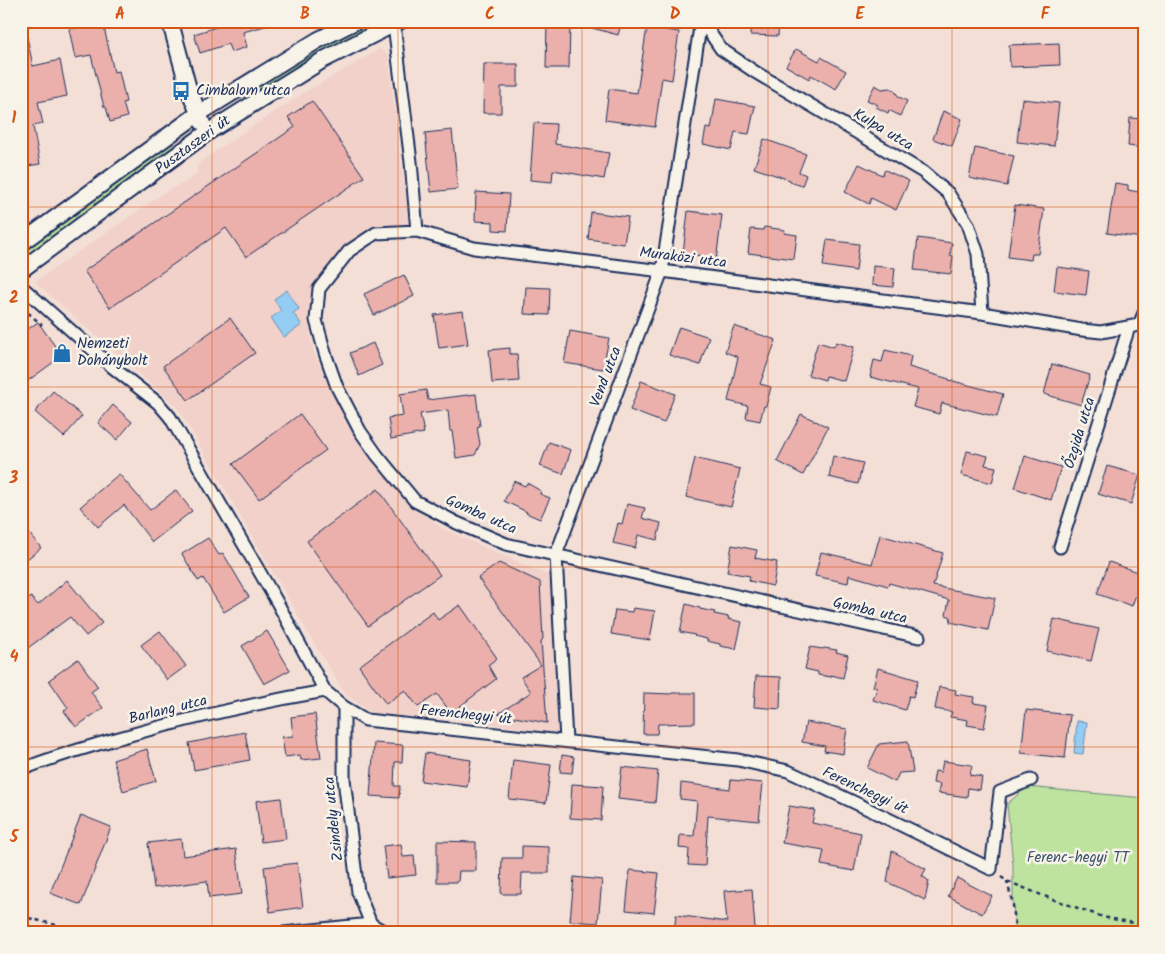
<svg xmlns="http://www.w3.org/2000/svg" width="1165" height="954" font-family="Kalam,sans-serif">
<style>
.built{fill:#f1d1c9}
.green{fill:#bee39e;stroke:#6c897e}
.water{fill:#94cdf3;stroke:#648eb7}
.building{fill:#ebb0ab;stroke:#1b2f5e}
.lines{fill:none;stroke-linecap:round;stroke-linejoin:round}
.minor-casing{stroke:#1b2f5e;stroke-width:15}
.tertiary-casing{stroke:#1b2f5e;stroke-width:19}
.path{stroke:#1b2f5e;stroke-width:2.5;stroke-dasharray:4 4;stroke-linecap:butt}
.minor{stroke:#f7f3e8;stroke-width:11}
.tertiary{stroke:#f7f3e8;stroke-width:15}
.grid{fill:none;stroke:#d45514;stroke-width:1;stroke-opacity:0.55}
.labels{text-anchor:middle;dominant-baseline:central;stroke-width:5;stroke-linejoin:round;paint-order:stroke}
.poi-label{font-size:15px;fill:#1b2f5e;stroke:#f7f3e8;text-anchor:start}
.street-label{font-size:15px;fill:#1b2f5e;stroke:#f7f3e8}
.park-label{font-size:15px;fill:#3c536b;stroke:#f7f3e8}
.neatline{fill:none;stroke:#d45514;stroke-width:2}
.grid-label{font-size:16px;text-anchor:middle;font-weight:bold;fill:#d45514}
</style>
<rect width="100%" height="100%" fill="#f3dfd6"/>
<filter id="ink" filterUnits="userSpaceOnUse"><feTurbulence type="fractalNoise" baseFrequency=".02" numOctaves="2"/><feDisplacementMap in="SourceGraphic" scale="10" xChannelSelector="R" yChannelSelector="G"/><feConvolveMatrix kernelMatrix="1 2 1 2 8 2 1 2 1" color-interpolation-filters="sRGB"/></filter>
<g filter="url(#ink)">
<path class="built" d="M380,49L388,55L409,226L376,228L350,242L321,274L312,293L308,317L313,350L329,386L353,432L379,468L416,509L443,529L550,576L557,733L456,719L373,714L346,695L317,648L178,408L35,282L165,192L186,182L198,172L197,165L211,154L302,94Z"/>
<path class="green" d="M370,21H386L247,101L243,94L325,44Z
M172,142L177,151L21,261V251Z
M1027,787L1144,798V933H1016L1013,905V865L1007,804Z"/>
<path class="water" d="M287,290L299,309L293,313L302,325L284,337L271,318L281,311L274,299Z
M1077,721L1087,722L1083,754L1074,753Z"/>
<path class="building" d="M225,21H269V25L243,32L247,47L231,52L228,44L200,53L194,34L226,24Z
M547,21H570L569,68H546Z
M581,21H622L618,35L581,25Z
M751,21H779L778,36L750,35Z
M103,23L114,72L119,71L126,102L123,103L127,117L110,122L106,107H104L91,55L75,58L69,29Z
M647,27L679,32L672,80L662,78L655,127L605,120L609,89L637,93Z
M21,37H27L33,66L60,60L67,96L38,102L43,124L33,126L40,164L21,167Z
M1059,43L1060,65L1010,67L1009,45Z
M796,49L819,61L821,57L846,71L836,89L811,75L809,79L786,66Z
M484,64H518V87H501V113H483Z
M875,85L882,89L890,88L894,90L899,97L907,101L900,116L889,110L888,113L876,107L878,105L867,100Z
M716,99L755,106L749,134L735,132L731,150L703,144L706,128L711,129Z
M1022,99L1059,103L1054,146L1017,142Z
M312,101L364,177L246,257L226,228L110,308L84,271L295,127L288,117Z
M943,111L962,119L952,146L933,139Z
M1130,118L1144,119V148L1128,146Z
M534,123L556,124L555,144L609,153L604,179L553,170L552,182L530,180Z
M452,130L458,189L431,192L425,133Z
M764,139L806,154L799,172L806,175L802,186L790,182V180L754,168Z
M975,148L1014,156L1007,186L969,178Z
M859,164L882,175L885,170L909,181L896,210L871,198L869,204L845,192Z
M1115,183L1128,185V190L1144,193V226L1142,238L1107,233Z
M476,192L509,194L507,231L493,230V222L475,221Z
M1015,205L1044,209L1038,254H1032L1031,260L1008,257Z
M688,211L722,215L716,261L704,259V256L683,254Z
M591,212L628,217L624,244L588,239Z
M764,227L785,230L784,233L797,235L794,259L748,253L751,229L763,230Z
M918,238L952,243L950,255L953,256L951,274L914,270Z
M827,240L859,244L856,271L823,266Z
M873,266L895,268L893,287L872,285Z
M1057,267L1089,271L1086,295L1054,291Z
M404,275L414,296L374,315L364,294Z
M526,287L550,288L549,315L524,314Z
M463,311L468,344L439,348L434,315Z
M230,318L255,353L188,400L163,366Z
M38,322L62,356L29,380L21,369V334Z
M734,326L776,340L760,384L771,387L766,406H764L760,421L746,418L748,406L728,401L738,357L725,352Z
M679,327L709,337L700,365L669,355Z
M570,331L609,338L603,369L564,363Z
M818,342L834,347L836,342L854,347L844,381L826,376L825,380L808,375Z
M373,343L382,365L359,376L350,353Z
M510,348V354H517L519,381L492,383L489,350Z
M885,350L911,356L909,367L949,379V380L1003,394L997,417L942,403L939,414L913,407L918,389L870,377L874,360L882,362Z
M1052,364L1090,375L1081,405L1044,394Z
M641,381L675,394L664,423L630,410Z
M426,390L428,400L476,394L480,426L477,427L480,444L475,455L456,458L452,431H450L448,410L420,414L424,433L391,439L388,418L403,416L400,394Z
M53,391L82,416L64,437L35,412Z
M113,405L132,422L117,440L98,423Z
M300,414L326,450L259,499L233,464Z
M801,414L828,427L803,475L777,461Z
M549,442L571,450L563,474L540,466Z
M967,451L988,456L985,465L996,467L992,483L961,475Z
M833,456L863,463L858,484L829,477Z
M1025,456L1061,467L1051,500L1015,488Z
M695,458L740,469L731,507L686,497Z
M1107,466L1140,475L1131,504L1098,494Z
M119,474L150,510L176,490L192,511L152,542L124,505L98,527L80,507Z
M514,481L525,486L527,483L541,491L540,494L550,498L540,519L526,513L527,512L504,501Z
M378,489L440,575L368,626L307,541Z
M627,504L645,508L642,518L661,523L657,540L638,535L635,548L613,543L618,523L622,524Z
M21,523L41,548L27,559L21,552Z
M880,535L943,553L933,586L995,598L988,630L950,622L951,617L946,615L949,600L889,583L888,586L849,575L848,583L815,576L821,552L872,564Z
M208,538L219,555L223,553L249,597L224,612L203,578L198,581L182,554Z
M732,545L757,550L755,558L777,562L773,586L749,581L750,576L727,572Z
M1109,562L1143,574L1132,606L1097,594Z
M499,563L540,582L543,639L541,641L547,723L498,714L531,692L521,677L541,665L478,578Z
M67,580L102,623L86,636L70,617L21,653V605L31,597L38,605Z
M686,604L700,608V609L715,612L714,614L729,617L728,619L742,622L736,649L720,646V644L707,641V639L694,636L695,635L680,632Z
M460,605L497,658L488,665L496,679L451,713L437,694L418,707L405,690L386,704L359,666L433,612L438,620Z
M633,608L655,611L650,640L611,634L615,610L632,612Z
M1054,619L1099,629L1091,661L1047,651Z
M160,631L186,666L167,680L141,645Z
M267,631L290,670L264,684L242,646Z
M810,647L823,649L824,648L837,650L836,652L848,655L843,678L831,675V677L818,675V672L805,669Z
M78,659L98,687L91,692L103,708L76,727L64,711L68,708L49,680Z
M878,668L918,680L913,697L909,696L905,710L873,700L877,688L873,687Z
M756,676L781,677L780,709L754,707Z
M939,687L956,690L955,694L974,697L973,703L988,705L984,728L967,725L968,720L950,717L952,712L935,709Z
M644,693L672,694V693H695V723L658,724L657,734H643Z
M1026,710L1070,715L1065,758L1021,753Z
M315,714L321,758L301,760L300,755L285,757L282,737L293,736L291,717Z
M806,722L847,729L843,754L824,751L825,746L802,742Z
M245,732L250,760L194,770L189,743Z
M908,741L913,772L899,773L895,782L867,768L879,744Z
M374,743L403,745L402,762H395L394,786H400L399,798L370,796Z
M147,749L156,781L123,791L113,760Z
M425,753L471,760L467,787L421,781Z
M562,755L574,757L572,773L560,772Z
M513,760L551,765L546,803L509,799Z
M943,761L972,765L970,775L982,777L980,790L968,788L967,797L938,793L940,784L933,783L935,771L941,772Z
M622,767L658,771L655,803L618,799Z
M731,780L763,783L759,821L708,816L705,866L688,865L689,849L679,848L680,835L694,836L697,801L680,799L681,783L730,789Z
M572,784L603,786L601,820L570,818Z
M281,798L286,839L261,842L256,801Z
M789,806L815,810L812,823L861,833L854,871L821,865L824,850L782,843Z
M81,815L111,827L81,905L50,893Z
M181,839L183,856L236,849L242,894L209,898L207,881L154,888L148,843Z
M437,841L476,842V871H459L458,882H437Z
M401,844L403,857L414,856L416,875L387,878L383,846Z
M522,846L549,847V873H522L521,894H501L502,858H522Z
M892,851L926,869L922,876L929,881L925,900L887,882Z
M297,863L303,907L270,912L264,867Z
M630,870L659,873L654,913L626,910Z
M574,877L602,880L598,923L570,921Z
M957,878L992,896L982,914L948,896Z
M752,889L755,929L710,933H674L676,915L727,922L724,891Z"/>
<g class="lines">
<g class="minor-casing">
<path id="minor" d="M702,21L721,49L755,72L923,172L948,193L968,224L978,254L982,313
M394,24L411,162L417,231L474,248L662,271L982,313L1082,330L1101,332L1139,325
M417,231L376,233L349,251L319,289L316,320L325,353L337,387L360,431L377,455L415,501L457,523L506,544L919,637
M21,286L111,366L158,403L170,417L277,602L325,691L344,707L366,720L738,760L788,771L866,808L991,869L1000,792L1031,780
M1139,325L1144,313
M1060,547L1129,327
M344,707V779L358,892L371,924L387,933
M566,741L556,555L662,271L701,21
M21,770C51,757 82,749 112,740C182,720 254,703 325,691
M283,933L371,924"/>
</g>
<g class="tertiary-casing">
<path id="tertiary" d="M170,21L188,87L202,122
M21,243L198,114L318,40L356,21
M21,270L208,132L323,60L400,21"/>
</g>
<path class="path" d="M25,306V310L42,325
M1001,877L1007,881L1044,896L1103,917L1144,925
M1007,881L1013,905L1016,933
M21,916L80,931L104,933
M107,933L172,929L230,933"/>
<use href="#minor" class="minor"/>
<use href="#tertiary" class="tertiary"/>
</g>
</g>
<path class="grid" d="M212,21V933M398,21V933M582,21V933M768,21V933M952,21V933M21,207H1144M21,387H1144M21,567H1144M21,747H1144"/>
<defs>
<g id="bus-bare" transform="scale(1.5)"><path d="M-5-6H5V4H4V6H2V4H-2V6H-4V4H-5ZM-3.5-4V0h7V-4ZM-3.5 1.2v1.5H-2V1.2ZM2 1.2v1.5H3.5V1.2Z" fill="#1f6fb2" stroke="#f7f3e8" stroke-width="2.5" paint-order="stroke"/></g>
<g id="shop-bare" transform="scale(1.5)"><path d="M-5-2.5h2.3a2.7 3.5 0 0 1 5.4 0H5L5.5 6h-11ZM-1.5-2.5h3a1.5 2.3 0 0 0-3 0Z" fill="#1f6fb2" stroke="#f7f3e8" stroke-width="2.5" paint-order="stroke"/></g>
</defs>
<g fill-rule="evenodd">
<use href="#bus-bare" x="181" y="91"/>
<use href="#shop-bare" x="62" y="353"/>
</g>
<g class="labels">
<g class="poi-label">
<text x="196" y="91">Cimbalom utca</text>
<text x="77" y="344">Nemzeti<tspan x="77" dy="17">Dohánybolt</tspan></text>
</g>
<g class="street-label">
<text transform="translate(883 130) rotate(31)">Kulpa utca</text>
<text transform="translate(193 145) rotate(-36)">Pusztaszeri út</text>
<text transform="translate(683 258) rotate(7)">Muraközi utca</text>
<text transform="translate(606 377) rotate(-69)">Vend utca</text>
<text transform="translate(1080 433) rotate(-73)">Őzgida utca</text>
<text transform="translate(481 515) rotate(24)">Gomba utca</text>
<text transform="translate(870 611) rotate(13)">Gomba utca</text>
<text transform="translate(168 710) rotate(-14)">Barlang utca</text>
<text transform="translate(466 715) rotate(6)">Ferenchegyi út</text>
<text transform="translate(865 791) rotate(25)">Ferenchegyi út</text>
<text transform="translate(334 819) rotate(-96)">Zsindely utca</text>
</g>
<g class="park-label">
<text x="1078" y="858">Ferenc-hegyi TT</text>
</g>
</g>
<rect width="1165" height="954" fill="none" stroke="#f7f3e8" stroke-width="55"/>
<rect x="28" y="28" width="1110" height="898" class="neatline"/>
<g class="grid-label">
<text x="120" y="19">A</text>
<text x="305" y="19">B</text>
<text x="490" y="19">C</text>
<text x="675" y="19">D</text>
<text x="860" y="19">E</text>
<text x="1045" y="19">F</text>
<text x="14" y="123">1</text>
<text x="14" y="303">2</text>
<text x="14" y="483">3</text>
<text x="14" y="662">4</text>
<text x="14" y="842">5</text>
</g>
</svg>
